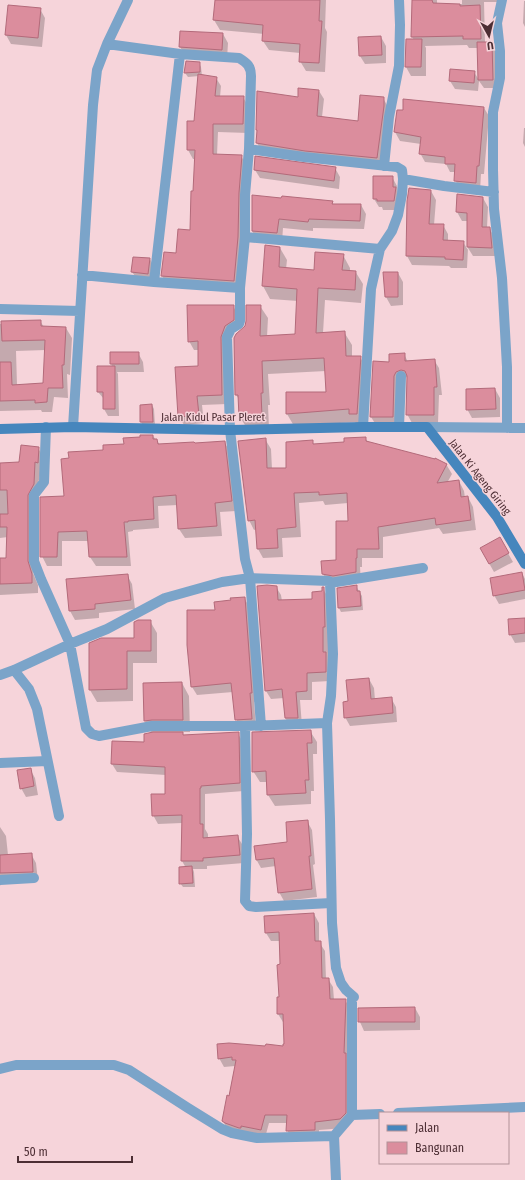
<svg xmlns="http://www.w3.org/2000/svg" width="525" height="1180" font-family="'Fira Sans Condensed',sans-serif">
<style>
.shadow{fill:#0003;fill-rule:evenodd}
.building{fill:#db8d9d;stroke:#b36a7a}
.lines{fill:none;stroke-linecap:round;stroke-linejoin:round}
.street{stroke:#7ba4c9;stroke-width:10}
.secondary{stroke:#4686bd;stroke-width:10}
.labels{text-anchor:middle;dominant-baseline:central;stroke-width:3;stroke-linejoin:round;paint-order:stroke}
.street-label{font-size:11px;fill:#4d2e34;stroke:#f6d4da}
</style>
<rect width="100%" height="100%" fill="#f6d4da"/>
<path class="shadow" d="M216,0H326L325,28L327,32L325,72L306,71L300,61V53L269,50L263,41L264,34L220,30L214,20Z
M412,0H437V4H462V0H502V2H484L485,43H492L497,52V88H484L479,81L478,91L455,89L450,81L474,72L479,80L478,48H469L467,45L425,46L426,48V76H411L406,67L414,40L412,37Z
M524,1H525V27L523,23Z
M40,9L45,18L42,47L11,44L6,35Z
M223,34L228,43L227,59L185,56L180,47Z
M381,37L386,46V63L365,64L360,56Z
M199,63L201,67L202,76L216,78L221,86L220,97H243L248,106V133L218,132L217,155L241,156L246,164L239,289L167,284L162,276L191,231L195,159H193L188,150V122H195L199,76L188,77L185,73Z
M319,91L324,99L322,117L359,122L383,98L388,107L382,167L262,152L257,143L258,132L299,98Z
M484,108L489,116L484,174H481L480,191L460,189L455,180V172H450L446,164L425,162L420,153L421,144L400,141L395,132L398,111Z
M524,128H525V147L523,143Z
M335,168L340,177L339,189L260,178L255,170Z
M392,177L397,186L399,210H383L382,207H379L374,199Z
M431,191L436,200L434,225H443L448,234V241L463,242L468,250V221H462L457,212L483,198L488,207L487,228H489L494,236L496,256H473L468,248L467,268H451L449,266L412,265L407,256Z
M253,196L332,202L334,205H361L366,214L364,229L313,228V231L283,228L282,242L258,240L252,231Z
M266,246L280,248L287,260L286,269L314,271L343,255L350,268V271H355L363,284L361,303L325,300L323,333L344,332L352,345V357H360L367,369L364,426H358L355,422L294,426L287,414L327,393L326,371L268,374L270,405H268L269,428L248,430L240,417L239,399L236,395L246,327L260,306L268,318L267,337L296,335L298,301L270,299L263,286Z
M134,258L150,259L152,263L150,278L135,276L132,272Z
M398,273L403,282V305L391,306L386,297Z
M233,306L238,315L230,335L227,404L202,405L204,423L184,425L179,417L199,367V350H194L189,341Z
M40,321L44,327L66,328L72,338L70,375L67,374L68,398L54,397L52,412H42L41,410L0,411V324ZM46,350L44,384L17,385L16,351Z
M138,353L143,362L144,372H117L118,374L119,416H108L104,409V399L98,392L112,367L111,363Z
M404,354L408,362L434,360L439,368L442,395H439L438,423H412L407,414L408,378L406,377L400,381L397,425H376L371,417L374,362L390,363Z
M495,389L500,398V417L472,418L467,409Z
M152,405L154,409L155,426H143L141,422Z
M153,436L160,445L195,444L224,442L230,451L236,511L220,512L222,536L185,538L179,529L178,505L158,506L159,528L133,530V531L128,532L131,566H96L90,557L89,541H62V566H47L42,556L65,497L104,451Z
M365,438L368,442L446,464L452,474L447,483L459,481L464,491L465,498L468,497L473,507L476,530L443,534L439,528L383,537V558H362V567H360L361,582L328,583L323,574L337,561L349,522L348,503L325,505L323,501L299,503L301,537L282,538L283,557L263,558L258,549L257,529L254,530L249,520L265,439L271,449L272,469H287L312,441L314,445L345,443Z
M38,448L44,458L33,506V573L38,585V593L0,595V559H7L8,537L0,538V464L20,463Z
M500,539L513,562L494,572L481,549Z
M522,573L525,579V599L499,604L494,595Z
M127,575L132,584L135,609L99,613V618L75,620L70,611L67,580Z
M356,586L362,596L363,610L341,612L339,608L338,589Z
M276,587L281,595L282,601L313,599L323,592V589L328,597V656L331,661L330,681L312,682V700H300L302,726H291L285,718L284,698L271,699L266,691Z
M244,598L249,606L256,701L254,702L256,728H241L236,719L233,692L197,695L192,687L216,611L232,601Z
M525,619V642L515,643L510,634Z
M150,621L157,633V663H133V701L97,702L90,690Z
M369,679L374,688L375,700L391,698L396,707L397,722L350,726L345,717L349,702Z
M182,683L189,696L190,732H182L184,736L238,734L243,742L244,791L205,794V829L208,834V838L237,836L242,844L244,863L207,866V869H193L194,872L195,887H183L180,883L186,868L182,861V823L158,824L153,815L166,795V775L117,772L112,764L145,743L152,734L145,721Z
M310,731L317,742V754H313L314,791H311V804L275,806L268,795V782H260L253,771Z
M30,769L35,778L38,795L26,797L21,788Z
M307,821L312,830L315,864L313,865L317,897L284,901L279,892L276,866L261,868L256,859L288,842Z
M0,827L6,836L8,855L31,854L36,863L38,881L1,884L0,886Z
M314,914L319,923V942L325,951L326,979H328L333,987L334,1000H345L350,1008V1121L345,1128L319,1130V1138L292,1139L287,1130L288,1123H269L265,1138L228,1130L223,1121L229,1097L235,1066L224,1067L219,1058L266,1048L284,1047V1022H283L278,1014V998H280L281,941H271L266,933Z
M415,1008L420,1017V1030L364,1031L360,1022V1009Z"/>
<path class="building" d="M215,0H320L319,21H322L319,63L299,62L300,44L262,41L263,25L213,20Z
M412,0H432L433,3L460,4V6L480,5L481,39H463V36L411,37Z
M8,5L41,8L38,38L5,35Z
M180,31L223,33L222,50L179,47Z
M381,36L382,55L359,56L358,37Z
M406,39H422L421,67H405Z
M477,42H492L493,80H478Z
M186,61L200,62V72L184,73Z
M450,69L475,71L474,83L449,81Z
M198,74L217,77L215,96H244L243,124H213V154L242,155L239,193L238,237L234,281L161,276L164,252L176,253L178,229L190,230L191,191H193L195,150H187V121H194Z
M298,88L319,90L317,116L358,121L360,95L384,97V106L377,158L305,151L256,143L257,130H256L257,91L298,97Z
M403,99L484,107L479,166H477L476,183L454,181L455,164H445V157L419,154L421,137L394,132L397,110H403Z
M255,156L336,167L334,181L254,170Z
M373,176H393V187H396L394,201H377V199H373Z
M409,188L431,190L429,224H444L443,240L464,241L463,260L445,259V257L406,256L407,201Z
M457,194L483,197L482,227H490L492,248L467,247V213L456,212Z
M252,195L281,198L282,196L333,201L332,204H361L360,221L309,219L308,222L279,219L277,233L252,231Z
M265,245L280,247L279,267L314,270L315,252L344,254L342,270L356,271L355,290L318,288L316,333L345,331L346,356H361L357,414H349V409L286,414V392H326L324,358L262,361L263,393H261L262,416L239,417L238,395H235L234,338L236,334L245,326L246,321V305H261L260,336L295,334L297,289L262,286Z
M133,257L150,258L148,274L131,272Z
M383,272H398V297H385Z
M187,305H234V320L225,326L221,337L222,395L197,396L199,415L178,417L175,367L198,366V341L188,342Z
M41,320V326L66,327L64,365H62L63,388H48L47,402L35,403V400L0,401V362H11L12,385L43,383L45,340L2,341L1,321Z
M110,352H139V364H110Z
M405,353V361L435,359L437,387H434V415H406L407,376L405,371L401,370L396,372L394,376L393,417H370L373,361L389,362V354Z
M97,366H115V409H103V392H97Z
M495,388L496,409L466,410V389Z
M152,404L153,422H140V405Z
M140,435H153V439H157L158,444L194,442L195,443L225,441L232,501L215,503L217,526L178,529L176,495L153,497L154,519L128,521V522H124L127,557H89L87,531L58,532L57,557H40V497L64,496L61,459L69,458L68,452L103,450V445L124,444L123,438L140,437Z
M366,437V441L435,459V458L447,464L437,483L459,480L461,497L468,496L471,520L436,525L435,518L378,527L379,549H357V558H356V572L333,576L322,574L321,561L336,560V521H348L347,493L319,495V492L294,493L296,527L277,529L278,548L257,549L255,520L248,521L238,441L266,438L267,468H286V442L313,440V444L344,442V438Z
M21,445L39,447L38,463L35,462L34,484L28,495V561L32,574V583L0,584V558H6L7,527H0V514H8L7,490H0V463L19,462Z
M500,537L509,553L489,564L480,548Z
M522,572L525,590L493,596L490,578Z
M128,574L131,600L95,604V609L69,611L66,579Z
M267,585L277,586L278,600L312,599V592L322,591V587H324L325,627H323V652H326V672L307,673V691L296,692L298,718H285L282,689L265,691L257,586Z
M357,585V591H360L361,606L338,608L337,588Z
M245,597L252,693H250L252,719L235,720L231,683L191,687L187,645V610H215L214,602L231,600L230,598Z
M525,618V633L509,635L508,619Z
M138,620H151V651H127V689L89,690V643L101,638H134V622Z
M369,678L371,699L392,697L393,713L344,718L343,702L348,701L346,680Z
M182,682L183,720H152L144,721L143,683Z
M311,730L312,743H307L309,780H305L306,793L267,795L266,771L252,772V732Z
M153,732H183V735L239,732L240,783L201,786V788H200V824H203V838L238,835L240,855L203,858V861H181L182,815L152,816L151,794H165V767L111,764L112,741L144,742V734Z
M31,768L34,786L20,789L17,770Z
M308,820L311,856H309L312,889L278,893L274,858L256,860L254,846L287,842L286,822Z
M32,853L33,872L0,873V855Z
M192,866L193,883L179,884V867Z
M314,913L315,941H321L322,978H329L330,999H346L344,1053H346V1113L340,1119L315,1122V1130L286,1131L287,1115H265L261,1130L241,1126V1128H239L225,1123L222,1121L227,1095L229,1096L236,1060H232V1057L218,1059L217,1044L229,1043L265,1046L266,1044L283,1046V1044H284L283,1014H277V997H279L277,965L280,964L279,932L265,933L264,916Z
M415,1007V1022H358V1008Z"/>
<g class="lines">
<path class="street" d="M502,0L497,23L500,51V78L493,112V169L494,209L502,278L507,367V428
M107,44L180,54L239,58C247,63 251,66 251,76L249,149L304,157L397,167L402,170L403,179L402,194L398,215L392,231L380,249L371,289L363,427
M249,149L245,195V237L240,288V321L239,324L231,329L227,337L230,430L245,559L250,578L261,726
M384,166L389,117L399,66L400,25L399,0
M403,179L444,186L494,192
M245,237L380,249
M82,275L154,282L240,288
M154,282L180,54
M0,309L80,311
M46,427L44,482L34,495V561L41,579L70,644L86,728L92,734L99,736L152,726H245
M73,427L93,105L97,70L107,44L128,0
M399,427L401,376
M427,427L525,428
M14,670L29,689L37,709L59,816
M0,675L14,670L70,644L107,629L165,598L222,582L250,578L329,581L330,583
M327,723L245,726L247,834L245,901L249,906L256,907L331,903
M0,763L47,761
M0,880L34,878
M0,1069L16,1065H114L129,1070L188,1108L222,1129L232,1133L257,1138L334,1136
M398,1113L525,1107
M352,1115L380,1114
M336,1180L334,1136L352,1115V999L354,997L346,990L341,983L336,968L332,923L330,819L327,723L331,696L333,654L330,583L423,568"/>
<path class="secondary" d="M0,429L73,427L230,430L363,427H427L497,517L525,564"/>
</g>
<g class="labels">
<g class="street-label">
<text x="213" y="417">Jalan Kidul Pasar Pleret</text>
<text transform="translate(480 477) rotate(52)">Jalan Ki Ageng Giring</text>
</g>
</g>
<rect x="379" y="1112" width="130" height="52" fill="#f6d4da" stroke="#b29298"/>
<rect x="387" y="1125" width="20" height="6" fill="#4686bd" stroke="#b29298"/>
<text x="415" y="1132" font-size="12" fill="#4d2e34">Jalan</text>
<rect x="387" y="1142" width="20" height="12" fill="#db8d9d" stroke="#b29298"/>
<text x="415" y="1152" font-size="12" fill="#4d2e34">Bangunan</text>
<g transform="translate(489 36) rotate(172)" stroke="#f6d4da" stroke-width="3" paint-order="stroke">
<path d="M0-3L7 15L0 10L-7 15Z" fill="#4d2e34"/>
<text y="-6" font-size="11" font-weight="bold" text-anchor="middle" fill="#4d2e34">U</text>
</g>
<path d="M18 1156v6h114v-6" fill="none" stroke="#4d2e34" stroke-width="2"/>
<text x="24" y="1156" font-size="12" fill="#4d2e34" stroke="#f6d4da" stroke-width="3" paint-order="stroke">50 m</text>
</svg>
